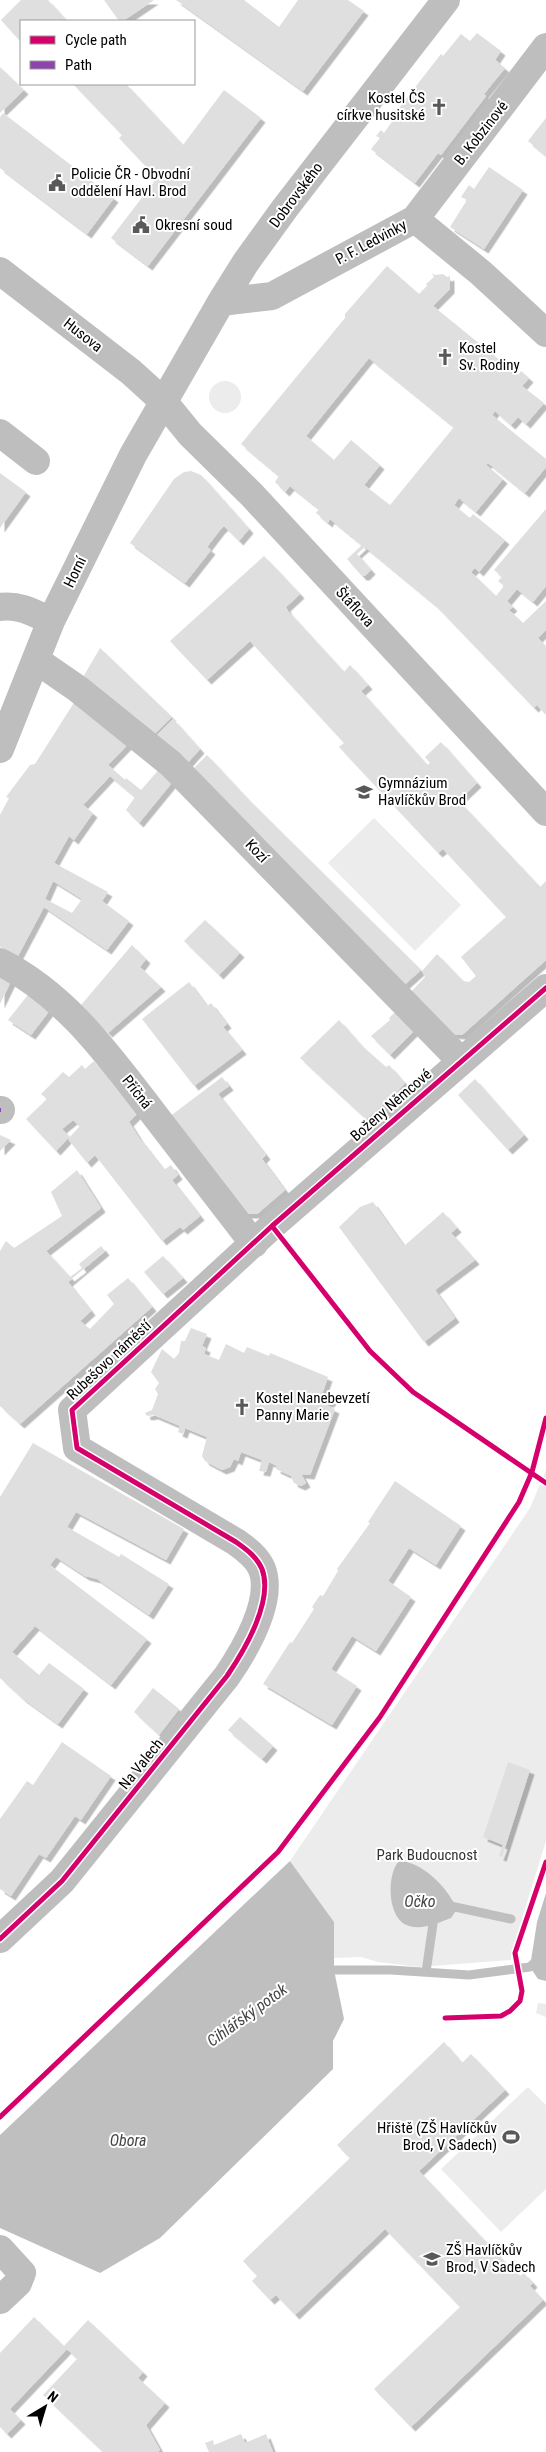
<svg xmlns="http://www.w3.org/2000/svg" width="546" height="2452" font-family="'Roboto Condensed',sans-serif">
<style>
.green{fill:#ececec}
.water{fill:#bfbfbf}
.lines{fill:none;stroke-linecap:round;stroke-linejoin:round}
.stream{stroke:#bfbfbf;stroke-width:9}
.building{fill:#dfdfdf;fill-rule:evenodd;filter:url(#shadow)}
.minor{stroke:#bebebe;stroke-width:28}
.quiet{stroke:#8e44ad;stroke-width:4;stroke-dasharray:8 4;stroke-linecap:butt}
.cycleway-casing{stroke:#fff;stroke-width:8}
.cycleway{stroke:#d6006c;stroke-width:5}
.labels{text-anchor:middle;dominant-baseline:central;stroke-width:4;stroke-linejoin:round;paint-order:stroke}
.poi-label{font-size:15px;fill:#000;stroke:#fff;text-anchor:start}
.street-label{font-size:15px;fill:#000;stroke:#fff}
.park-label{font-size:15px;fill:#333;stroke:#fff}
.water-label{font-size:16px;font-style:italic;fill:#444;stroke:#fff}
</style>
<defs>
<filter id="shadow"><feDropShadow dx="4.5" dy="4.5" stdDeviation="0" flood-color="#0004"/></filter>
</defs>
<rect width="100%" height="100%" fill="#fff"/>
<path class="green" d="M209 397a16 16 0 1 1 32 0a16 16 0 1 1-32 0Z
M374,818L461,905L415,951L328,863Z
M546,1470V1841L511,1954V1960L419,1967L378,1962L361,1957L333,1958L334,1922L290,1861L530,1508Z
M538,2003L546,2004V2017L536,2013Z
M528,2087L546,2105V2189L501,2232L441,2169Z"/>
<path class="water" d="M290,1861L334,1922V1970L344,2019L333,2041V2069L160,2238L100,2273L0,2228V2135Z
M399,1861C422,1861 448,1888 457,1909L451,1918C438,1923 423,1930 409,1926C387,1920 386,1875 399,1861Z
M546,1893V1981L538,1979L530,1967L537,1922Z"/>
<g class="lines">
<path class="stream" d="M446,1905L511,1919
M426,1972L433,1924L431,1914
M326,1975L334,1970H391L469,1975L530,1967L546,1951"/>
</g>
<path class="building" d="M21,0H48L67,21H21V42L1,20Z
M104,0H154L123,21H119Z
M176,0H244L279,27L298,0H348L364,11L303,91Z
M477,33L501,51L495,60L505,68L484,94L486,96L441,155L438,153L415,183L371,149L380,138L376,136L381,130L384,133L394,119L392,117L441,54L443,56L461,34L470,41Z
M0,67L24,90L0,113Z
M73,84H126L183,145L224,90L261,118L148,266L111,238L157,178L119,138L122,135Z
M3,113L114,198L87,234L0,168V117Z
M546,118V156L528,141Z
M489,167L523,190L484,249L450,227L467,200L461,197L469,185L474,189Z
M387,266L419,294L427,286L426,284L434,277L432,273L435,275L443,274L447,277L450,276V289L433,306L518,375L521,371L529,378L522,386L544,403L526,424L518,417L511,425L495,411L492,415L546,459V467L525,493L488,463L486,465L503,479L476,512L459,498L454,505L470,518L473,514L505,540L479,572L475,568L471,572L496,596L504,586L498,581L502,577L494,570L546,509V586L533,602L517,589L507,601L513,607L509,610L523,623L546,601V630L538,638L546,647V715L537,705L534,708L434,604L365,547L357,554L371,570L365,576H362L347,559L362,545L330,519L328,523L316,513L319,509L290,486L285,492L275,482L279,476L241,444L345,318V314ZM369,358L454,427L390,505L364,485L380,465L351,440L334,460L306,436Z
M191,471L201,475L249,529L239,541L224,526L220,530L207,547L211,550L185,583L130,543L174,479L184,472Z
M0,473L26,492L0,528Z
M264,556L300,594L286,607L288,611L344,672L350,665L368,685L361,691L427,765L430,763L425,757L441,742L477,783L461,798L458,795L455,797L540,887L546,881V960L462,1035L447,1034L409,994L425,977L422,971L437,954L463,981L469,982L476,976L461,957L506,917L443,849L438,853L339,747L344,743L250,641L207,680L170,641Z
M100,648L172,717L149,739L82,679Z
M77,698L133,739L108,765L125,780L126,778L141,790L162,766L175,779L139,823L126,810L135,797L110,776L83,805L93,813L74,840L69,836L54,863L108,892L102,901L129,921L107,950L44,907L18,956L0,947V815L9,798L6,797L30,765L35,764ZM53,881L82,899L72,913L45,899Z
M173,719L200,749L183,768L152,740Z
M207,755L246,797L421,970L402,987L189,773Z
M205,920L240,953L219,975L184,941Z
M132,945L146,959L140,967L161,987L108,1033L81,1005Z
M0,973L12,979L0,1004Z
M189,982L207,1006L211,1003L227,1024L223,1027L242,1050L194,1086L142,1019Z
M31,991L50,1010L31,1035L8,1020Z
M398,1009L417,1028L390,1055L371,1036L390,1020L389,1018Z
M339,1020L361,1045L386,1067L389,1065L405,1083L390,1099L366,1119L300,1058Z
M94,1061L137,1114L129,1122L139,1138L164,1170L171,1165L178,1175L172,1180L200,1216L183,1230L180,1227L162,1241L95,1155L87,1163L68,1139L80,1126L73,1120L62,1129L69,1137L56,1151L26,1119L47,1099L41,1094L63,1072L69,1077L82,1065L85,1069Z
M222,1077L229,1086L218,1094L266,1155L262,1159L285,1190L257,1214H246L169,1117Z
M475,1079L524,1135L508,1150L458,1095Z
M0,1135L11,1140L0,1151Z
M77,1170L101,1208L46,1251L70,1277L82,1268L79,1264L101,1246L105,1251L68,1282L91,1311L80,1321L90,1329L114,1304L107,1295L128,1278L152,1307L20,1424L0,1406V1251L6,1241L14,1248L62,1216L51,1192Z
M373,1202L404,1246L443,1212L457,1228L451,1233L475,1260L435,1290L455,1318L424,1342L339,1227L360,1207Z
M163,1256L183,1278L163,1294L144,1272Z
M191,1328L207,1334L202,1346L206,1348L204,1354L219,1360L226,1344L244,1353L247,1347L269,1356L270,1353L328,1377L321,1397L324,1399L330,1397L332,1401L326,1405L335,1409L310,1475L301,1474L306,1483L301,1486L294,1483L291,1476L276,1469L277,1466L269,1462L266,1472L259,1471L262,1460L241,1452L238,1461L234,1459L230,1467L222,1470L205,1461L202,1456L207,1437L185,1428L183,1434L178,1432L180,1426L154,1415L147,1416L145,1413L152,1410L158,1394L155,1389L159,1383L151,1372L162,1349L174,1359L179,1353L181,1341H185Z
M33,1443L184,1529L166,1560L76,1512L67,1527L119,1557L121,1554L169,1584L149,1615L97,1579L85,1576L56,1557L50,1565L147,1639L111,1685L35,1626L12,1652L39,1675L49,1663L84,1689L58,1724L22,1698L0,1678V1497Z
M395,1481L461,1526L436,1565L409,1548L388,1581L411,1597L376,1651L352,1636L331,1669L357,1686L332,1725L263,1684L290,1642L292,1643L314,1609L312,1607L320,1595L323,1596L338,1571L337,1569L370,1523L368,1522Z
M153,1688L179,1709L159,1735L134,1712Z
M240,1717L273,1746L262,1759L228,1730Z
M62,1742L111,1776L81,1820L75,1816L46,1858L39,1854L11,1896L0,1889V1819L27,1781L33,1785Z
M508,1762L530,1770L502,1857L499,1856L503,1845L483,1837Z
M444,2042L462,2063L471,2054L505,2090L419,2171L506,2263L520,2276L524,2273L533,2283L530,2286L543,2300L411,2427L374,2389L460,2307L385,2229L295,2315L276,2295L270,2300L252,2281L257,2276L243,2261L350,2158L337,2145Z
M34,2317L64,2346L88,2320L143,2372L138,2378L165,2403L146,2425L160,2450L158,2452H103L43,2395L77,2359L67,2349L10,2409L21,2420L7,2434L0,2427V2353Z
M241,2434L245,2443L266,2434L273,2452H209L205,2443L213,2440L214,2445Z"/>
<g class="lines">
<path class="minor" d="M415,219L481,273L546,333
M0,271L131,372L164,402L190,434L252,495L546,812
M221,302L272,296L415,219L546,47
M0,433L36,461
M0,607C19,604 34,613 51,621
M36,660L78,689L171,764L461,1061
M0,749L51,621L133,455L221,302L246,262L285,208L446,0
M0,962C66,995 109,1056 153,1113C187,1157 220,1200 254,1244
M0,1110H1
M0,1939L62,1881L227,1676C244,1651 274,1601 262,1569C257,1557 246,1549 236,1542L77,1448L72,1410L272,1226L546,988
M0,2249L22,2273L18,2283L0,2300"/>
<path class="quiet" d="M0,1110H1"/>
<g class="cycleway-casing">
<path id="cycleway" d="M272,1226L370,1351L413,1392L546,1483
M0,1939L62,1881L227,1676C244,1651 274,1601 262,1569C257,1557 246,1549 236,1542L77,1448L72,1410L272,1226L546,988
M445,2018L501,2016L510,2011L520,2001L522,1991L515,1953L546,1862
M0,2117L278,1852L380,1717L519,1502L532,1472L546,1418"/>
</g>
<use href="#cycleway" class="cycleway"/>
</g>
<defs>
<g id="church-bare" transform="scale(1.35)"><path d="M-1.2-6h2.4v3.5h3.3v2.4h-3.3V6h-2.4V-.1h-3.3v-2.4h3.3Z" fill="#595959" stroke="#fff" stroke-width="2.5" paint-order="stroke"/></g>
<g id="civic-bare" transform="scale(1.35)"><path d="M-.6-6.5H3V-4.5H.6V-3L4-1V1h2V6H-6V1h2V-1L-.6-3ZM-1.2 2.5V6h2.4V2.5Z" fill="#595959" stroke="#fff" stroke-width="2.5" paint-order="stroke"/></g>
<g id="school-bare" transform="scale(1.35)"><path d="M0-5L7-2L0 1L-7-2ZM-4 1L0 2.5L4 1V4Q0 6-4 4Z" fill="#595959" stroke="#fff" stroke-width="2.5" paint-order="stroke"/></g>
<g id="stadium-bare" transform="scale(1.35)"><path d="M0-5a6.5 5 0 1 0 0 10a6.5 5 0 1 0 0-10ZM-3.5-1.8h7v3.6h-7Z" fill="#595959" stroke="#fff" stroke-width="2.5" paint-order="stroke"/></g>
</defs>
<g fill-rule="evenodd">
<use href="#church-bare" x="439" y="107"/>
<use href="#civic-bare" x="57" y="183"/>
<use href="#civic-bare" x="141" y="225"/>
<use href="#church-bare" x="445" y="357"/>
<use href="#school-bare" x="364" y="792"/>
<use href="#church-bare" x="242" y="1407"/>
<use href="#stadium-bare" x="511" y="2137"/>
<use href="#school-bare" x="432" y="2259"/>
</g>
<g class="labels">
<g class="poi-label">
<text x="425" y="98" text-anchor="end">Kostel ČS<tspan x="425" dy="17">církve husitské</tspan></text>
<text x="71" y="174">Policie ČR - Obvodní<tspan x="71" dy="17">oddělení Havl. Brod</tspan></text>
<text x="155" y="225">Okresní soud</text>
<text x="459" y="348">Kostel<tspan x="459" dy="17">Sv. Rodiny</tspan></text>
<text x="378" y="783">Gymnázium<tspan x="378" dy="17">Havlíčkův Brod</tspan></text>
<text x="256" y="1398">Kostel Nanebevzetí<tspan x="256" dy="17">Panny Marie</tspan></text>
<text x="497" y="2128" text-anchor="end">Hřiště (ZŠ Havlíčkův<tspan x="497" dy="17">Brod, V Sadech)</tspan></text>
<text x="446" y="2250">ZŠ Havlíčkův<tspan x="446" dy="17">Brod, V Sadech</tspan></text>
</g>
<g class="street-label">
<text transform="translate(481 133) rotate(-52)">B. Kobzinové</text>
<text transform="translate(296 195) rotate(-53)">Dobrovského</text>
<text transform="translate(371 242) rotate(-28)">P. F. Ledvinky</text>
<text transform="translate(83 335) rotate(38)">Husova</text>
<text transform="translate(75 572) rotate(-64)">Horní</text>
<text transform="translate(355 607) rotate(47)">Štáflova</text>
<text transform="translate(257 851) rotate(46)">Kozí</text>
<text transform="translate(137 1092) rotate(52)">Příčná</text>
<text transform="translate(391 1105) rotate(-41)">Boženy Němcové</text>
<text transform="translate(109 1360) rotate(-43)">Rubešovo náměstí</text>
<text transform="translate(141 1764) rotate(-51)">Na Valech</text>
</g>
<g class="park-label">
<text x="427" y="1855">Park Budoucnost</text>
</g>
<g class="water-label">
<text x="420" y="1901">Očko</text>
<text transform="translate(247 2015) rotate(-36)">Cihlářský potok</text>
<text x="128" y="2140">Obora</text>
</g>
</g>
<rect x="20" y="20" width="175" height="65" fill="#ffffff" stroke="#999999"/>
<rect x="30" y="36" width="25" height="8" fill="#d6006c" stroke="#999999"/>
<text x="65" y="45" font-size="15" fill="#000000">Cycle path</text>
<rect x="30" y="61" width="25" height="8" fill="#8e44ad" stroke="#999999"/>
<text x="65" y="70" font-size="15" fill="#000000">Path</text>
<g transform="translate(45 2407) rotate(38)" stroke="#ffffff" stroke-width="4" paint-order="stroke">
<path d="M0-4L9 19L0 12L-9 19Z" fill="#000000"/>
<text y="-8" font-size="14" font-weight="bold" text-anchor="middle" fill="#000000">N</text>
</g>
</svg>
